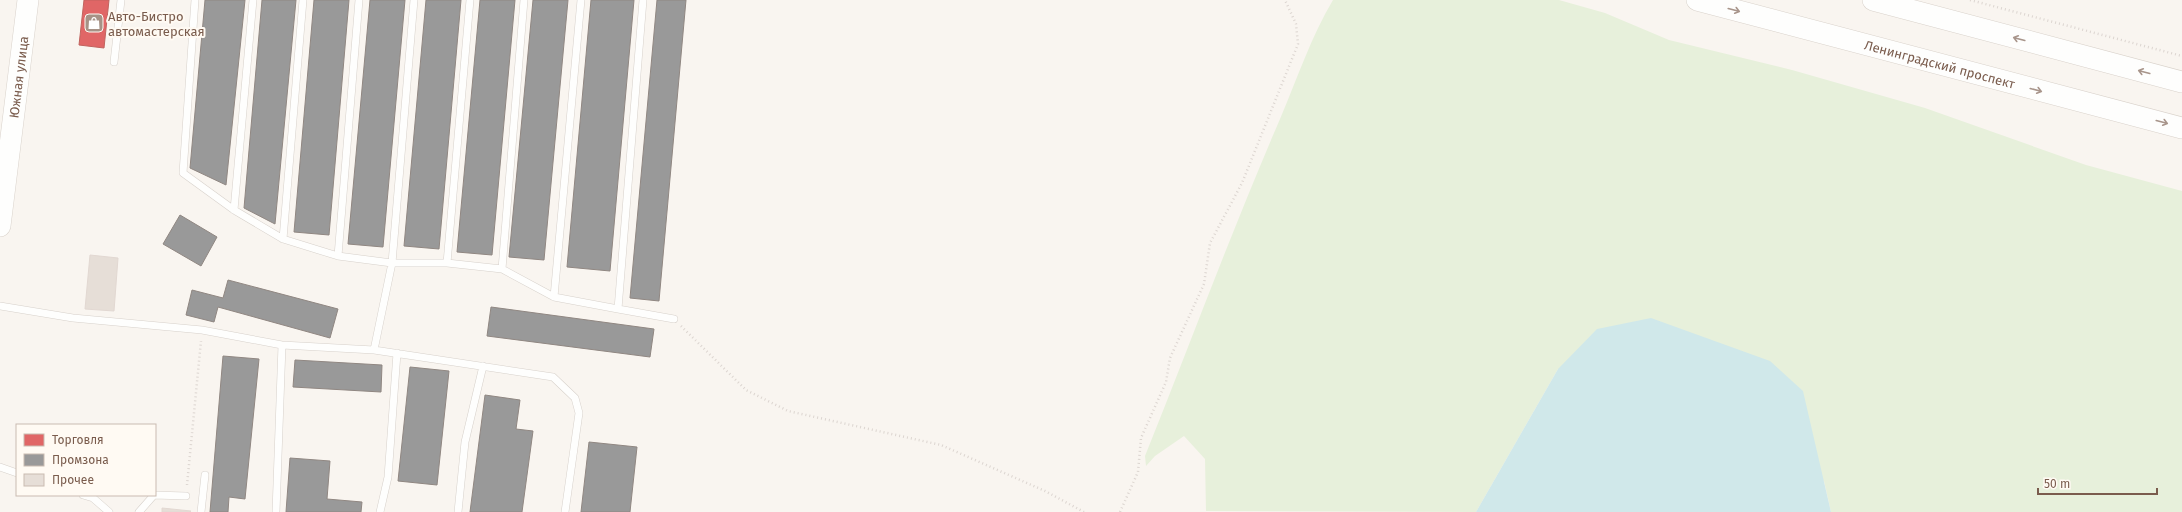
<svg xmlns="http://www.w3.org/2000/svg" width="2182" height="512" font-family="'Fira Sans',sans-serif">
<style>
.green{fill:#e7f0db}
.water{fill:#d0e8ea}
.shops{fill:#e06666;stroke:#c1635e}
.industry{fill:#999;stroke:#908782}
.building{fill:#e6ded7;stroke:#e2d8d2}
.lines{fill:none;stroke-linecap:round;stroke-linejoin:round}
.service-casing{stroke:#d7d1cb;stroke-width:8}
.secondary-casing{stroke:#d9d2cb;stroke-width:22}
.path{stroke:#dcd5d0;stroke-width:2.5;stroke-dasharray:1 3;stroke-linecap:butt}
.service{stroke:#fefefd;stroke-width:7}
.secondary{stroke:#fefefd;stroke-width:21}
.oneway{stroke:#a8958b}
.labels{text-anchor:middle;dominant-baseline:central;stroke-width:4;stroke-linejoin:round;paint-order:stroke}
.poi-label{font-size:13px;fill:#7a5c4d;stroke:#fffaf3;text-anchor:start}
.street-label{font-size:13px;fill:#7a5c4d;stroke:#fffaf3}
</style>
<rect width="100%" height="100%" fill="#f9f5f0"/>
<path class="green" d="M1333,0H1559L1605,13L1669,40L1792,70L1925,108L2086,165L2182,191V512H1831L1824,481L1558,369L1476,512L1206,511L1205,459L1184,436L1155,456L1146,466L1145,456C1190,344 1232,230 1280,119C1297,79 1311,37 1333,0Z"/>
<path class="water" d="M1651,318L1770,361L1803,391L1831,512H1476L1558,369L1597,329Z"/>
<path class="shops" d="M84,0H109L104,48L79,45Z"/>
<path class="industry" d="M205,0H245L226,185L190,168Z
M262,0H296L275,224L244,208Z
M314,0H349L329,235L294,232Z
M370,0H405L383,247L348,244Z
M426,0H461L439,249L404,246Z
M480,0H515L492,255L457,252Z
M533,0H568L544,260L509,257Z
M591,0H634L610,271L567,267Z
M657,0H686L659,301L630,298Z
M180,215L217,237L201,266L163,244Z
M228,280L338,309L330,338L218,307L214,322L186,315L192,290L223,298Z
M491,307L654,329L650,357L487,336Z
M223,356L259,359L245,499L229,497L228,512H210Z
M295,360L382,365L381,392L293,387Z
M410,367L449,371L437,485L398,481Z
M485,395L520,400L516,429L533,431L522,512H470Z
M589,442L637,447L630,512H581Z
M290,458L330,461L327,499L362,502L361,512H286Z"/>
<path class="building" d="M90,255L118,258L114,311L85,309Z
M162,508L191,511L190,512H162Z"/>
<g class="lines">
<g class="service-casing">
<path id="service" d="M195,0L183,173L234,210L283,239L338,256L392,263H447L502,269L554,297L618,309L643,0
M114,62L121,0
M234,210L253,0
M283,239L303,0
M338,256L359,0
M447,263L470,0
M502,269L524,0
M554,297L581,0
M0,306L73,318L202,330L282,345L374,350L553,377L575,398L579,413L565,512
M618,309L674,319
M374,350L392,263L414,0
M0,467L17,473
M83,495L93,498L109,512
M139,512L154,495L186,496
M201,512L205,475
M276,512L282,345
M380,512L388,477L397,353
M458,512L465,442L483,366"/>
</g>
<g class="secondary-casing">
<g id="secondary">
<path id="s1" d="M1697,0L2182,128"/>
<path d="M1873,0L2182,82"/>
<path id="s2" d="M0,226L28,0"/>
</g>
</g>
<path class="path" d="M1970,0L2182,56
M681,326L746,390L788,411L941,445L1045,491L1084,512
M187,485L201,341
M1120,512L1138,472L1141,438L1166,382L1170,358L1204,284L1210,243L1242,183L1298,44L1296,24L1285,0"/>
<use href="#service" class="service"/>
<use href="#secondary" class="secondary"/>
</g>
<defs><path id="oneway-shaft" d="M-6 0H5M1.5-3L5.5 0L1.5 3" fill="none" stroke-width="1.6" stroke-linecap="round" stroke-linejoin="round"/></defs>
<g class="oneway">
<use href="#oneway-shaft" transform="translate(1734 10) rotate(15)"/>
<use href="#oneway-shaft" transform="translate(2019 39) rotate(-165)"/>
<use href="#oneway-shaft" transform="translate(2144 72) rotate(-165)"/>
<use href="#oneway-shaft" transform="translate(2036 90) rotate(15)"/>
<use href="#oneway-shaft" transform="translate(2162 122) rotate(15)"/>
</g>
<defs>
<g id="shop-square" transform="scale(1)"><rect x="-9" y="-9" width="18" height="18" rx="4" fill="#a69286" stroke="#fffaf3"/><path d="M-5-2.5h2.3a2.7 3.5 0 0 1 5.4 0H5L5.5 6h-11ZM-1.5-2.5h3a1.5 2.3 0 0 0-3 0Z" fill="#fff"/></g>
</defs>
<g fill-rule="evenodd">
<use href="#shop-square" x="94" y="23"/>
</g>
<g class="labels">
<g class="poi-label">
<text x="108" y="16">Авто-Бистро<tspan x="108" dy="15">автомастерская</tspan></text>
</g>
<g class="street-label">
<text stroke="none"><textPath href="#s1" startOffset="251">Ленинградский проспект</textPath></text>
<text stroke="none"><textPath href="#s2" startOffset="150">Южная улица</textPath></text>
</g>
</g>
<rect x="16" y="424" width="140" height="72" fill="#fffaf3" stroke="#cabbb1"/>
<rect x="24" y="434" width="20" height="12" fill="#e06666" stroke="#cabbb1"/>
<text x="52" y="444" font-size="12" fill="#7a5c4d">Торговля</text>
<rect x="24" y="454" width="20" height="12" fill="#999999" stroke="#cabbb1"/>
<text x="52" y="464" font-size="12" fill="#7a5c4d">Промзона</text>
<rect x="24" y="474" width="20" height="12" fill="#e6ded7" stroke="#cabbb1"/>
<text x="52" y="484" font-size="12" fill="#7a5c4d">Прочее</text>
<path d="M2038 488v6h119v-6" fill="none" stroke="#7a5c4d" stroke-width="2"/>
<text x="2044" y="488" font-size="12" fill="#7a5c4d" stroke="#fffaf3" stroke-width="3" paint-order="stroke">50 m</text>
</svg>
